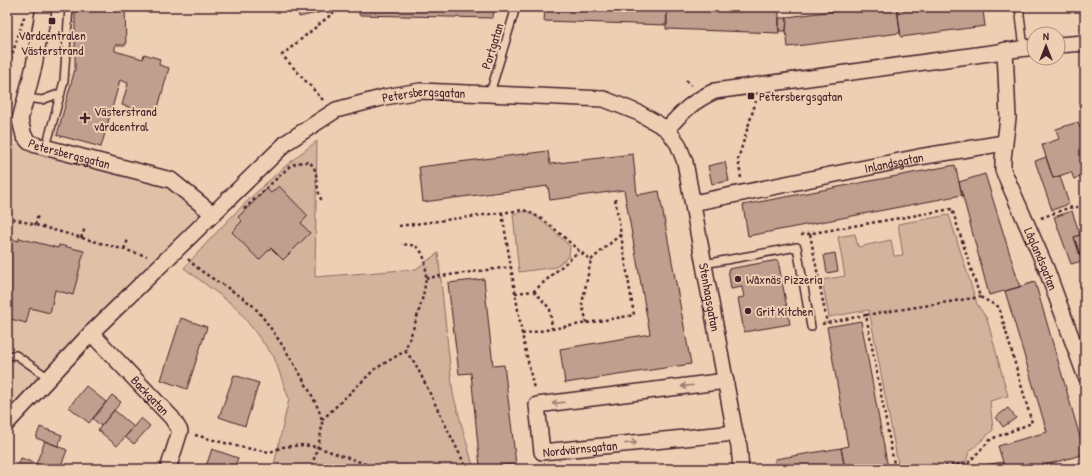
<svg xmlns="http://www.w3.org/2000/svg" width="1092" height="476" font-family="'Patrick Hand',sans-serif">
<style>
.built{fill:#dfc1a8}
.green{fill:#d2b49d;stroke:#8e6a64}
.building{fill:#bf9f8d;stroke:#4a1f2b}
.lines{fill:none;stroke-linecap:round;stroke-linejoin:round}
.service-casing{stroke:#4a1f2b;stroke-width:10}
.minor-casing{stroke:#4a1f2b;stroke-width:18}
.path{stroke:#4a1f2b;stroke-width:2.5;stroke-dasharray:3 3;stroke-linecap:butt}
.service{stroke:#edd0b3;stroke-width:7}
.minor{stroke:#edd0b3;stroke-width:15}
.oneway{stroke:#9c786f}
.poi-dot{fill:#4a1f2b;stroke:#edd0b3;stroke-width:1.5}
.labels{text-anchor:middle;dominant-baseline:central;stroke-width:4;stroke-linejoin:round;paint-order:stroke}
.poi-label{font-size:13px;fill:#4a1f2b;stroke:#edd0b3;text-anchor:start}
.street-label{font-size:13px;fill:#4a1f2b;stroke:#edd0b3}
</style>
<rect width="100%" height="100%" fill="#edd0b3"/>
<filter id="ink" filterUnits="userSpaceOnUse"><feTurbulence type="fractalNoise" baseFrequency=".025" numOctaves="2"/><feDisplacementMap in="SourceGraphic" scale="8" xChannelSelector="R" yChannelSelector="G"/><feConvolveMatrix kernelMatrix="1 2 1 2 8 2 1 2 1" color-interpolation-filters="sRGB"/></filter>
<g filter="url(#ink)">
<path class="built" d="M7,141L167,186L200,215L7,412Z"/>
<path class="green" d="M317,141L315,277L416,269L438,253L453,394L474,469H273L289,399L274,357L237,308L184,268C225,222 267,178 317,141Z
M527,211L540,219L570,246L569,256L556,267L519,272L513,214Z
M949,215L977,304L987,319L1008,396L990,401L993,430L969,452L964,469H899L869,310L829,317L822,280L845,276L838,237L855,234L858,247L891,240L894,256L903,255L898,224Z"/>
<path class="building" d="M75,7H125L126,45H115V51L143,59L144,54L160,59L159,65L169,68L156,115L122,105L128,83L120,80L101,147L57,135L75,69Z
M297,7H334L335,9L299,17Z
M359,7H494L493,18L359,15Z
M545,7H667V25L544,21Z
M667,7H779V33L666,29Z
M865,7H897L900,33L788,47L786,31L787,17Z
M907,7H987V10H983L985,26L901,37L897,8Z
M779,18H787L786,31H779Z
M1078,122L1080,128L1085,126V176L1074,179L1071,172L1053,178L1042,145L1059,139L1056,129Z
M548,151L550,164L633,154L637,195L659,191L691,364L565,383L560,349L650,334L624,190L550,200L548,186L423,202L419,167Z
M1046,157L1053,178L1060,176L1069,204L1052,210L1035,161Z
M725,162L729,181L712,184L708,166Z
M955,165L962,195L748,236L743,205Z
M985,174L1020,287L989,295L959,182Z
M279,186L308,216L301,223L310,233L283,260L271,248L259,260L232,232L242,221L238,217L267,189L271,193Z
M1072,211L1080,235L1074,237L1082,261L1071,264L1054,217Z
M1085,233V270L1074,237Z
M7,238L19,241V238L58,248L59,245L84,251L73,295L55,290L50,313L30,308L26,323L7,318Z
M835,253L838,271L827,273L824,255Z
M778,260L790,324L744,332L738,298L744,297L742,287L731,289L728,269Z
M484,279L493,366L504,365L516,464L480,467L471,373L459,374L448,283Z
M1035,282L1085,454L1031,469H1005L998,446L1047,432L1005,291Z
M181,318L207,327L187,389L161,380Z
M861,321L888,468L880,469H845L841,448L848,446L827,327Z
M234,375L259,383L245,426L219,417Z
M86,386L106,402L89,423L69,407Z
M112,395L121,402L101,426L93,419Z
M1008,408L1016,418L1003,427L996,417Z
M114,410L134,427L117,446L98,430Z
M141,418L150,426L134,444L125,437Z
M40,427L62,435L58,446L36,438Z
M45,441L67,450L60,469H49L36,464Z
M841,448L845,469H775V459Z
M212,449L238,458L234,469H205Z
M21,458L42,466L41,469H16Z
M1003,462L1005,469H978V466Z"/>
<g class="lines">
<g class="service-casing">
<path id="service" d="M1019,7L1024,48
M490,93L516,7
M26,98L42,100L61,93
M46,147L64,81L69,7
M704,264L797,247L811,327
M1073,343L1085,339
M7,356L16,355L49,378"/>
</g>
<g class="minor-casing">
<g id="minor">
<path id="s1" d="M44,7L34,66L20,120L24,136L29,142L36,145L171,180L213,214"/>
<path d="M1058,45L1085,43"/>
<path id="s2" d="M1005,50L1008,118L1003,159V170L1046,268L1085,375"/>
<path d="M667,129C683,111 693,101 715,91L1034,47"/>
<path id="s3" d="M693,203L919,157L1004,143"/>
<path id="s4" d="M91,333L172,418L180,431L168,469"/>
<path id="s5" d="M726,381L537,405L542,452L735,433"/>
<path id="s6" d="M7,423L91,333L287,142L336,110L385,97L420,91L604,99L639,113L667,129L678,144L685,162L735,433L739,446L741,469"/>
</g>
</g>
<path class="path" d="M7,71L25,14
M686,80L691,85
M323,100L282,55L333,13L336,7
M741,178L738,159L756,101
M244,209L290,166C325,150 312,185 322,201
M502,213L522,334L534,389
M7,217L147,256
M1041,218L1068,208L1085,206
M35,225L38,215
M399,226L523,210C549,218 568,244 591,260L621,234
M810,234L827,323
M801,235L952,209L980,297L999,307L1032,423L991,439L969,462L970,469
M81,238L85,228
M124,249L128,240
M188,259C206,278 232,288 252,305C267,318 322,404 322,422C322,437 315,454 311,469
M426,278L510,267
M534,291L550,309L552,329
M515,293L534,291L579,251
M866,315L980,297
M587,323L582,304L591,260
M822,324L866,315L895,469
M522,334L634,315L615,198
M405,351L415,363L467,469
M322,420L375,369L405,351C413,328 438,270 419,249C414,244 407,245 401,244
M195,435L240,447L270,452L283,447L303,445L317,447L380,469
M933,469L969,462"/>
<use href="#service" class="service"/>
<use href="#minor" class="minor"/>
</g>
<defs><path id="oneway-shaft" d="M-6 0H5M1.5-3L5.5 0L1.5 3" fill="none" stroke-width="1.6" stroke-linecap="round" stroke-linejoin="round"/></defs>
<g class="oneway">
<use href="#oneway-shaft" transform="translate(687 386) rotate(173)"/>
<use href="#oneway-shaft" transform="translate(558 403) rotate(173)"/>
<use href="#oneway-shaft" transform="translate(631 443) rotate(-6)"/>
</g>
</g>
<g class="poi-dot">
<rect x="48" y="17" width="8" height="8" rx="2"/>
<rect x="747" y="92" width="8" height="8" rx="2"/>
<path d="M83 112h4v4h4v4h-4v4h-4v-4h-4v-4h4z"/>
<circle cx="738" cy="279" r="4"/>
<circle cx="748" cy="311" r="4"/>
</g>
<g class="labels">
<g class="poi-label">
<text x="52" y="35" text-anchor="middle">Vårdcentralen<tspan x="52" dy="15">Västerstrand</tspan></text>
<text x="759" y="96">Petersbergsgatan</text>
<text x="94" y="111">Västerstrand<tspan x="94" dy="15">vårdcentral</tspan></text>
<text x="746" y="279">Wåxnäs Pizzeria</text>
<text x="756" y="311">Grit Kitchen</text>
</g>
<g class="street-label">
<text transform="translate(492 46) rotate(-73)">Portgatan</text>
<text stroke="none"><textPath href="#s6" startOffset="545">Petersbergsgatan</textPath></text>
<text stroke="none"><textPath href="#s1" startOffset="182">Petersbergsgatan</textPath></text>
<text stroke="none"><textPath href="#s3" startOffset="205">Inlandsgatan</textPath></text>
<text stroke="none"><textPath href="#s2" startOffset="217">Låglandsgatan</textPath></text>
<text stroke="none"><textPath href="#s6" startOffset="971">Stenhagsgatan</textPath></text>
<text stroke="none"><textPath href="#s4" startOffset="86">Backgatan</textPath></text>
<text stroke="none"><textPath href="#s5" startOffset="276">Nordvärnsgatan</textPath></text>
</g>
</g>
<rect width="1092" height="476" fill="none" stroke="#edd0b3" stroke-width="24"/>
<rect x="12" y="12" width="1068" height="452" fill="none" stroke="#4a1f2b" stroke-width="1.5" filter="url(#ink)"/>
<g transform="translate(1046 46)"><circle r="19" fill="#edd0b3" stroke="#ac897d"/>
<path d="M0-3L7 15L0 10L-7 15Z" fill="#4a1f2b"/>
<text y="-6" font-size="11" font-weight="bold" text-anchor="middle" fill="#4a1f2b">N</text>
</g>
</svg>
